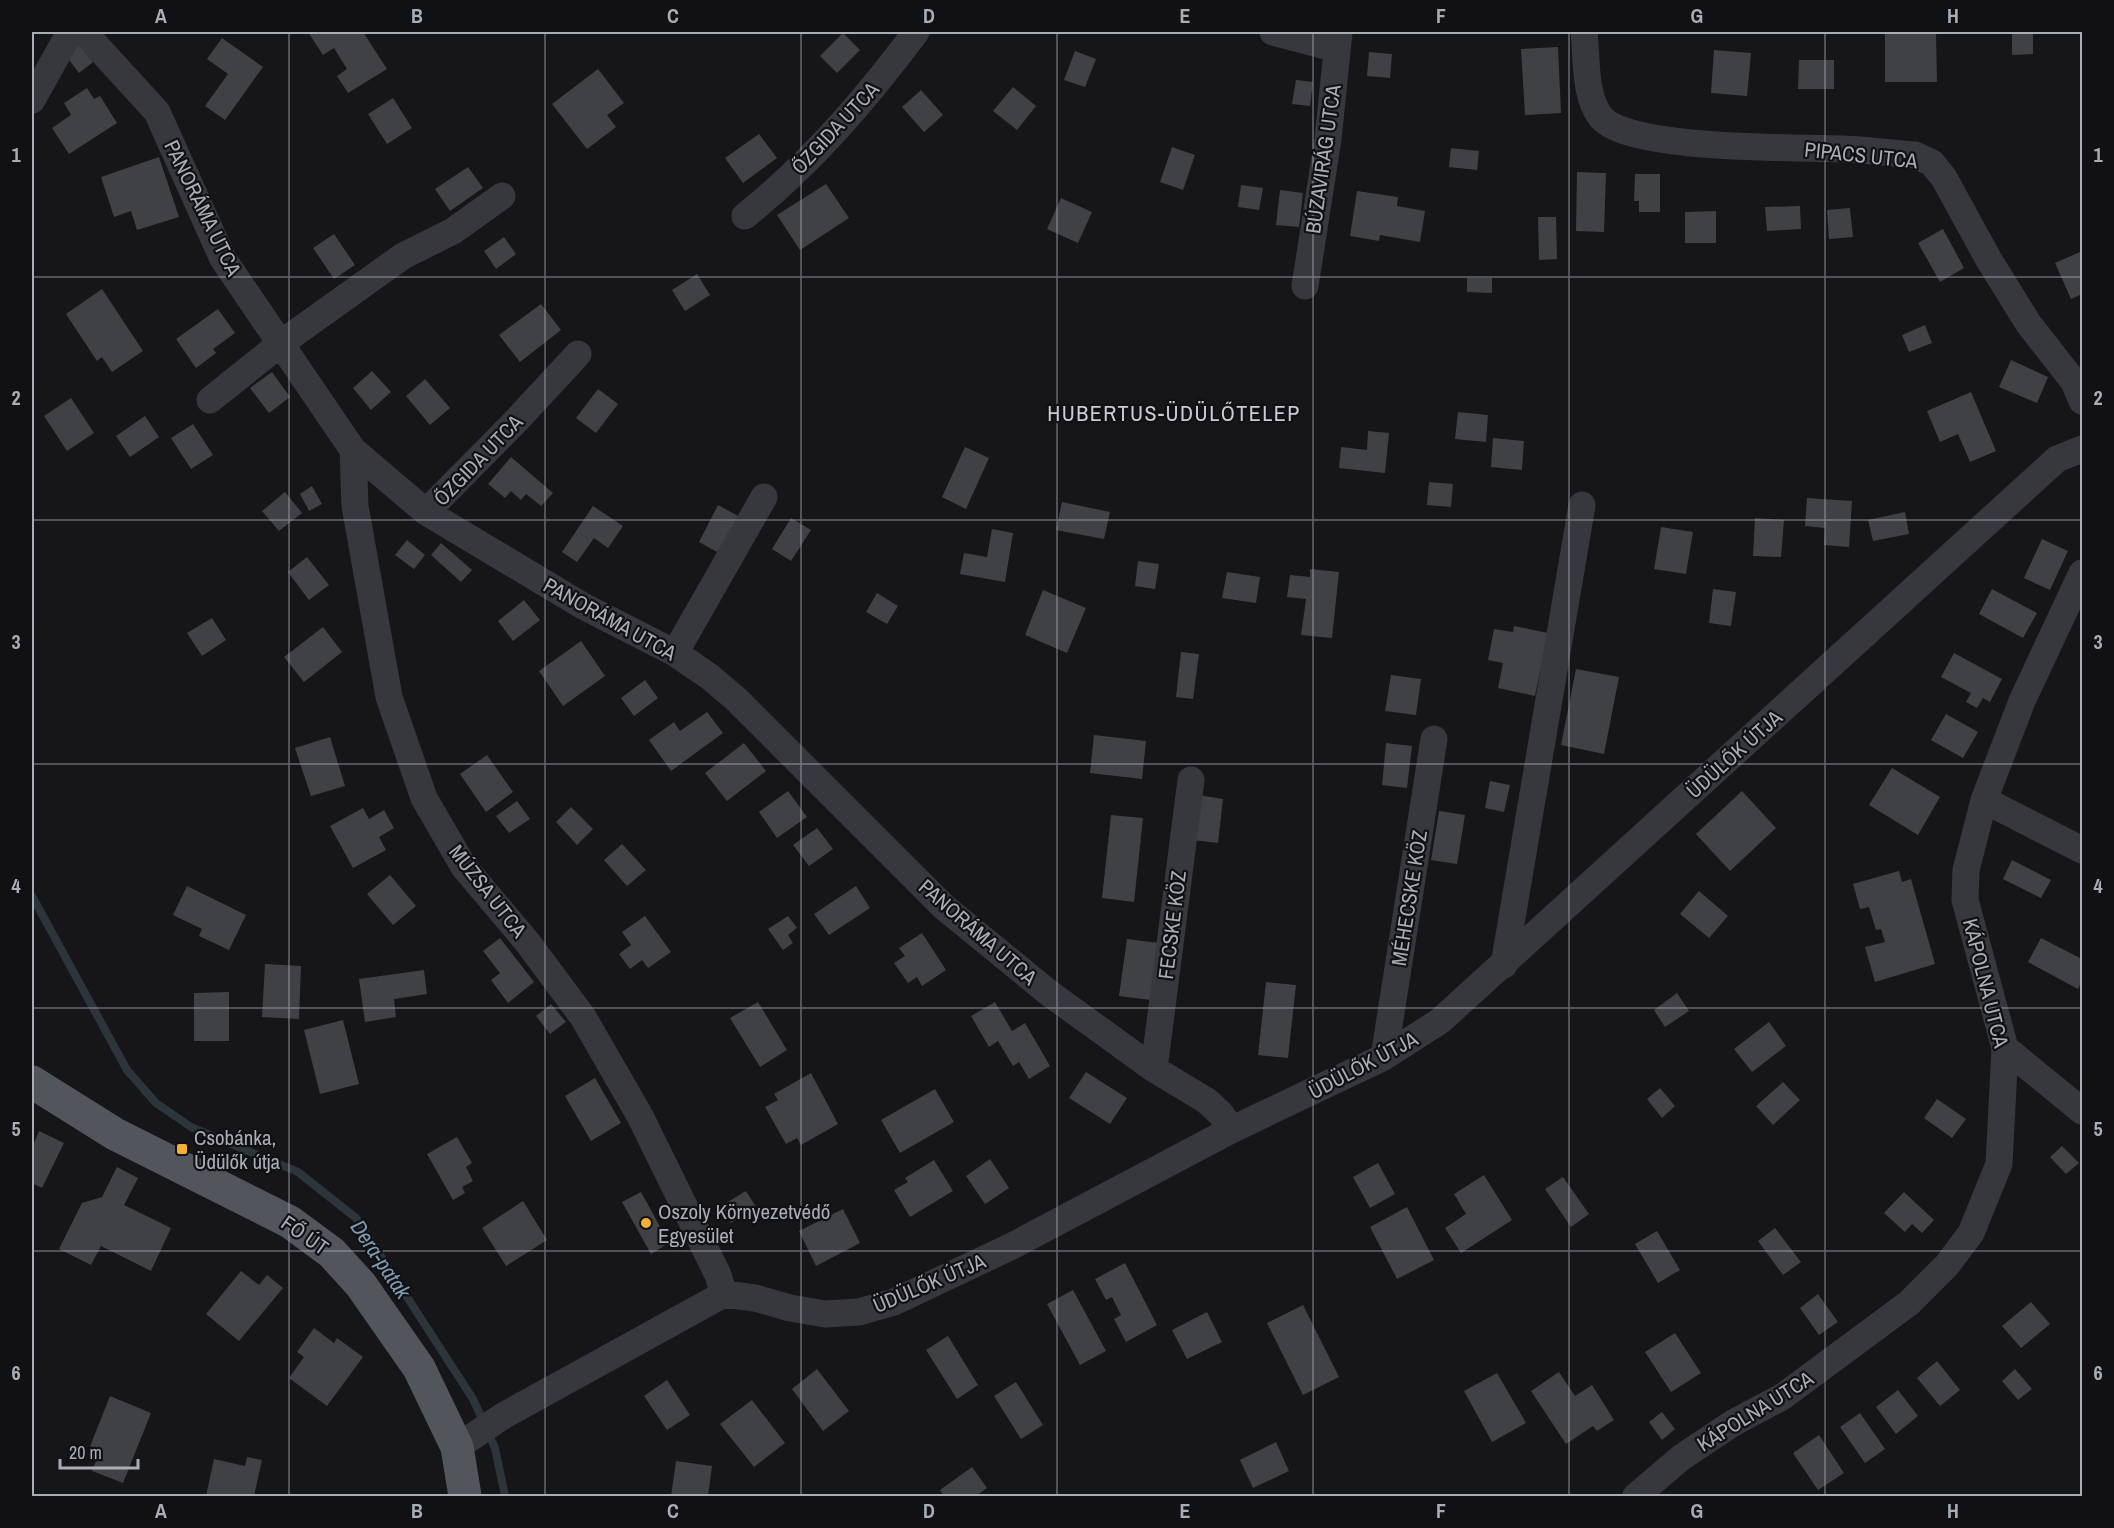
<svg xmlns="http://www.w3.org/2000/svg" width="2114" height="1528" font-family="'Archivo Narrow',sans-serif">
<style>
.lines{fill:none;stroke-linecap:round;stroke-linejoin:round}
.stream{stroke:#2c353c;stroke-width:8}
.building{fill:#404145}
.minor{stroke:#37383d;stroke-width:27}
.major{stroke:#53555c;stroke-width:33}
.grid{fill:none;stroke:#a8adb8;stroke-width:1.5;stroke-opacity:0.55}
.poi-dot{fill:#f2b134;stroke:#111113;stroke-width:2}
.labels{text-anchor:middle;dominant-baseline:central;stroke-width:4.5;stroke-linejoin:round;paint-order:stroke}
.street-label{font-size:21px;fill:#a8adb8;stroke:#111113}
.poi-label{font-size:21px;fill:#a8adb8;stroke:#111113;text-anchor:start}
.neighbourhood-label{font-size:22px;letter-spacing:1.5px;fill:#c9ccd4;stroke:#111113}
.water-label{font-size:22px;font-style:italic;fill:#7f9bb3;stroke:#111113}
.neatline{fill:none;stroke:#a8adb8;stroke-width:2}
.grid-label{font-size:20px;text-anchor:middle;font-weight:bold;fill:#a8adb8}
</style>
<rect width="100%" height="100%" fill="#161618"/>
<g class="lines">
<path class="stream" d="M32,896L127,1070L156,1103L191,1127L298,1172L356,1218L473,1399L495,1448L505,1496"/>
</g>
<path class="building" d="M308,32H363L387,69L348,93L337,76L347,69L334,48L323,55Z
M2012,32H2033V54L2012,55Z
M843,33L860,50L837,73L820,56Z
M1936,33L1937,82H1885V34Z
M222,38L263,67L225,120L205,106L228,74L207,59Z
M79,45L93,62L79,73L66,56Z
M1558,47L1561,113L1525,115L1521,49Z
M1714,50L1751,53L1747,96L1711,93Z
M1075,51L1096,59L1085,87L1064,80Z
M1369,52L1392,54L1390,78L1367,76Z
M1799,60H1834V89H1798Z
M598,69L624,103L607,115L616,127L587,149L552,104Z
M1296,80L1313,82L1310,106L1292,104Z
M1013,87L1036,106L1017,130L993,111Z
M87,88L94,99L100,96L117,123L69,154L52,128L71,115L64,103Z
M921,90L943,115L924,132L902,107Z
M393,98L412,128L387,144L368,114Z
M759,134L777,158L743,183L725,158Z
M1172,147L1195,155L1183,190L1160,182Z
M1451,148L1479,151L1477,170L1449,167Z
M159,157L179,217L137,230L131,211L114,217L101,177Z
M468,167L483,188L450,211L435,189Z
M1577,172L1606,173L1604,232L1576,231Z
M1635,174H1660V212H1639V201H1634Z
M826,184L849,218L800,250L777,215Z
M1241,185L1263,188L1259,210L1238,207Z
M1280,190L1303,193L1299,227L1276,225Z
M1357,191L1398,197L1397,206L1425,211L1420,242L1380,235L1379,241L1350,236Z
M1061,198L1092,212L1078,243L1047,229Z
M1800,206L1801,229L1767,231L1765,207Z
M1850,208L1853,237L1829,239L1827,210Z
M1716,211V243H1685V212Z
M1538,217H1556L1557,259L1539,260Z
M1943,229L1964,268L1940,282L1918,243Z
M334,234L355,265L334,279L313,248Z
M504,237L516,254L496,269L484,251Z
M2082,251V294L2071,299L2055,263Z
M697,274L710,295L685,311L672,290Z
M1467,278H1492V293L1467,292Z
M102,289L143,351L112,372L102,357L97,361L66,314Z
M541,304L561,330L520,362L499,335Z
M218,309L235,333L213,349L216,353L196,368L176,339Z
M1925,325L1932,343L1909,352L1902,335Z
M2011,360L2048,377L2037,403L1999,387Z
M372,371L391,392L371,410L353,388Z
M272,372L290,397L269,413L250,388Z
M425,379L450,408L430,425L406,396Z
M598,389L618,404L596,433L576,418Z
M1971,392L1996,451L1970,462L1958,434L1940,442L1927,411Z
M71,398L94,433L67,451L44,416Z
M1458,412L1488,415L1486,442L1455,439Z
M145,416L159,437L130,457L116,436Z
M193,424L213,455L191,469L171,438Z
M1368,431L1389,433L1385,473L1339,468L1341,447L1367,450Z
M1493,438L1524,441L1522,470L1491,467Z
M965,447L989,458L966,509L942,497Z
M511,457L553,493L541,506L526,494L521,500L511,491L505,498L488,484Z
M1429,482L1453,484L1451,507L1427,505Z
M312,486L322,504L309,511L300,494Z
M285,492L302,513L279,531L262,511Z
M1807,498L1852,501L1849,547L1824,545L1825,528L1805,526Z
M1062,502L1110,512L1104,539L1056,530Z
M718,505L738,516L719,553L699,542Z
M593,506L623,526L608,548L594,538L577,562L562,552Z
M1905,512L1909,534L1873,541L1868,520Z
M791,518L811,530L791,561L772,549Z
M1755,518L1784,520L1781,557L1753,556Z
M1661,527L1693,532L1686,574L1654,569Z
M992,529L1013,533L1005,582L960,574L964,553L987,557Z
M2042,539L2068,551L2050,590L2024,578Z
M407,540L425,555L414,569L395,555Z
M441,543L472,570L461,582L431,555Z
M307,557L329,585L309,600L288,572Z
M1138,561L1159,564L1155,589L1135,586Z
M1310,569L1339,572L1332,638L1301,635L1306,599L1287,597L1290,575L1310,577Z
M1227,572L1260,577L1256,603L1222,598Z
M1713,589L1736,592L1731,626L1709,623Z
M1992,589L2037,613L2023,638L1979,614Z
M1043,590L1086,608L1067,653L1025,635Z
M877,593L898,606L887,624L866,612Z
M524,600L540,620L513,641L498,621Z
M212,618L226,640L202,656L187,633Z
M1514,626L1548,633L1535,696L1498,688L1503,663L1488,660L1494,629L1513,632Z
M323,627L342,652L304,682L284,657Z
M581,641L605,676L563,706L539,671Z
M1181,652L1199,654L1193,699L1176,697Z
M1954,653L2002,679L1990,702L1983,698L1977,708L1966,702L1971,693L1941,677Z
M1576,669L1619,677L1604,754L1561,745Z
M1391,675L1421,679L1416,715L1385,711Z
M645,680L658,698L634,716L621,698Z
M707,712L723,733L671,771L649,740L674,722L680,731Z
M1946,714L1978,732L1963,758L1931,740Z
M1094,735L1146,741L1142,779L1090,773Z
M330,737L345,786L311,796L295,748Z
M744,743L766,771L727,801L705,773Z
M1386,743L1412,746L1407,788L1382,785Z
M487,755L513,792L486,812L460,774Z
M1892,768L1940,797L1918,835L1869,805Z
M1490,781L1510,785L1504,812L1485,808Z
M788,791L807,817L777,838L759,812Z
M1742,791L1776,828L1730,871L1696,834Z
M1198,795L1223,799L1218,843L1193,840Z
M517,801L530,819L509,833L496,816Z
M571,807L593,829L577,845L556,822Z
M363,808L369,819L384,810L394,828L379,837L386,850L353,868L330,826Z
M1439,811L1465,815L1457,864L1431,860Z
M1111,815L1143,818L1134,902L1102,898Z
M817,828L833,849L809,866L793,845Z
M622,844L646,870L627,886L604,860Z
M2012,860L2051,880L2041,898L2003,879Z
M1899,871L1902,882L1911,879L1935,964L1875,982L1865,947L1885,942L1881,929L1876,930L1869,907L1860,909L1853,884Z
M390,875L416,906L393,925L367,894Z
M187,886L246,915L229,950L199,936L202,929L173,915Z
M856,886L870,908L829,935L814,914Z
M1699,891L1728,916L1709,938L1680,914Z
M645,916L671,952L648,968L642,960L630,969L619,954L631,945L622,932Z
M788,916L797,928L788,935L793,943L783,950L768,929Z
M922,933L946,970L922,986L917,977L908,983L894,963L905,956L899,948Z
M500,938L534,982L508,1003L491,980L500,973L483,951Z
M2041,938L2082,959V981L2078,989L2028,962Z
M1127,939L1159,943L1151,1000L1119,996Z
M265,964L301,966L299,1019L262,1017Z
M424,970L427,994L394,999L396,1017L365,1022L359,979Z
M1266,982L1296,985L1288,1058L1258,1055Z
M229,992V1041H194V993Z
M1677,993L1689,1011L1665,1027L1654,1010Z
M758,1002L787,1050L760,1067L730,1018Z
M995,1002L1012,1031L1025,1023L1050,1066L1029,1079L1019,1062L1013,1066L998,1041L989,1047L971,1016Z
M551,1004L566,1022L550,1034L536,1016Z
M343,1020L359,1084L320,1094L304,1030Z
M1769,1022L1786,1046L1752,1072L1734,1049Z
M1086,1072L1127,1098L1110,1124L1069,1098Z
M811,1073L838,1124L801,1145L797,1138L786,1144L765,1107L778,1100L774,1094Z
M595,1078L621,1123L591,1141L565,1096Z
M1783,1082L1800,1100L1773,1125L1756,1106Z
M1660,1088L1675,1106L1662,1118L1647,1099Z
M935,1089L954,1122L900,1153L881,1120Z
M1937,1099L1966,1119L1952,1138L1924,1118Z
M39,1131L64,1143L42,1188L32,1183V1148Z
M457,1137L472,1163L466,1167L473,1181L462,1187L465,1193L453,1200L427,1154Z
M2062,1146L2079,1163L2066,1174L2050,1157Z
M990,1159L1009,1188L985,1204L966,1176Z
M934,1160L953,1191L910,1217L894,1190L908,1182L905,1178Z
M1378,1163L1395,1194L1370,1208L1353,1177Z
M117,1167L138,1178L124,1205L171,1228L151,1271L101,1246L91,1265L59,1249L82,1203L102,1197Z
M1484,1175L1512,1220L1461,1253L1445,1228L1466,1214L1454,1194Z
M1563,1177L1589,1214L1571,1227L1545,1189Z
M746,1191L756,1207L731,1223L721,1206Z
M641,1192L669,1243L651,1254L622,1202Z
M1904,1192L1934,1220L1922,1233L1912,1224L1905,1232L1884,1213Z
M523,1201L547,1240L506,1266L482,1228Z
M1407,1207L1434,1260L1397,1279L1370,1227Z
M843,1209L860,1243L816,1266L799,1231Z
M1775,1228L1801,1262L1783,1275L1758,1241Z
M1657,1231L1680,1270L1658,1283L1635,1244Z
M1125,1263L1157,1325L1126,1342L1114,1319L1121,1315L1112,1297L1106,1300L1095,1279Z
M241,1271L259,1285L267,1275L283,1288L239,1341L206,1314Z
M1073,1290L1106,1351L1080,1365L1047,1304Z
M1818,1294L1838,1322L1819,1335L1800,1308Z
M2031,1302L2050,1324L2021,1348L2002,1326Z
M1303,1305L1339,1377L1303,1395L1267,1323Z
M1207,1312L1222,1342L1187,1359L1172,1330Z
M314,1328L334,1343L337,1338L363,1357L327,1406L289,1378L304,1357L297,1352Z
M1675,1333L1701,1373L1671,1392L1645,1352Z
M948,1336L978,1385L957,1399L926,1350Z
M1937,1361L1960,1390L1940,1406L1917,1378Z
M817,1369L849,1411L823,1431L792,1389Z
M2015,1369L2032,1389L2018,1400L2002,1381Z
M1559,1372L1575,1396L1592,1385L1614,1420L1597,1431L1593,1426L1566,1444L1531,1391Z
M1497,1373L1526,1423L1492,1442L1464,1391Z
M667,1380L690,1415L667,1430L644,1396Z
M1016,1382L1043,1425L1021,1439L994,1396Z
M1898,1390L1918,1416L1896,1434L1876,1407Z
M110,1396L151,1413L123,1483L92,1471L99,1453L89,1449Z
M752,1400L785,1443L754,1467L720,1424Z
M1662,1412L1675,1429L1662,1440L1649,1422Z
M1860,1413L1885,1449L1865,1463L1840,1427Z
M1819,1435L1844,1473L1818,1490L1793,1453Z
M1276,1442L1289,1471L1253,1488L1240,1460Z
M247,1457L262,1460L254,1496H206L214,1459L245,1466Z
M676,1461L712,1466L708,1496H671Z
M972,1467L987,1488L976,1496H944L940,1490Z"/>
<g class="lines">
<path class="minor" d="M84,32L157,112L223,259L353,450L426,512L583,606L675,653L710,677L736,699L944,907L1049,993L1154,1069L1207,1101L1221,1114L1231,1130
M1273,32L1337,49
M1584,32C1587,58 1584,94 1600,116C1625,151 1797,147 1842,149C1866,150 1891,153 1915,155L1932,163L1944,178L1989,260L2028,323L2074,382L2082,401
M32,100L70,32
M745,216C812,162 865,100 916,32
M1305,286L1328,139L1339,32
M210,400L280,344L403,256L453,231L502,196
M353,450L355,506L389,697L424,798L464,867L528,943L583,1017L640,1116L718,1275L724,1294
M426,512L514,423L578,354
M675,653L764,497
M1984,800L2082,850
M1504,965L1582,505
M2005,1048L2082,1111
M1384,1057L1434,739
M1154,1069L1191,780
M457,1447L503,1416L724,1294L755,1298L790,1308L825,1314L859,1312L894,1302L1012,1246L1231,1130L1384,1057L1440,1021L2057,459L2082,449
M1636,1496L1682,1457L1733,1423L1782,1397L1909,1303L1947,1265L1971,1233L1999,1164L2005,1048L1965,900L1966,870L1984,800L2022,701L2082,573"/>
<path class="major" d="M32,1082L115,1134L290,1222L332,1253L361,1285L419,1368L457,1447L465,1496"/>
</g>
<path class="grid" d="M289,32V1496M545,32V1496M801,32V1496M1057,32V1496M1313,32V1496M1569,32V1496M1825,32V1496M32,277H2082M32,520H2082M32,764H2082M32,1008H2082M32,1251H2082"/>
<g class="poi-dot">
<rect x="176" y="1143" width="12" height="12" rx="3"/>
<circle cx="646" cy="1223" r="6"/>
</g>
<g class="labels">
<g class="street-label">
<text transform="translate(835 128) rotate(-47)">ŐZGIDA UTCA</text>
<text transform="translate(1861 155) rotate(6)">PIPACS UTCA</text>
<text transform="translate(1323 159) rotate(-82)">BÚZAVIRÁG UTCA</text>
<text transform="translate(203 208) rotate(64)">PANORÁMA UTCA</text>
<text transform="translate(478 460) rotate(-46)">ŐZGIDA UTCA</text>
<text transform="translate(610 619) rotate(29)">PANORÁMA UTCA</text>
<text transform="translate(1734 754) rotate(-42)">ÜDÜLŐK ÚTJA</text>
<text transform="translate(488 891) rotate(52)">MÚZSA UTCA</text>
<text transform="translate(1409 898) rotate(-81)">MÉHECSKE KÖZ</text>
<text transform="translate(1172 925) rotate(-83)">FECSKE KÖZ</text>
<text transform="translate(978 932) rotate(41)">PANORÁMA UTCA</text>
<text transform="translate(1986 983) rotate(76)">KÁPOLNA UTCA</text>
<text transform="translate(1363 1065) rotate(-28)">ÜDÜLŐK ÚTJA</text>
<text transform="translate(305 1235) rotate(35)">FŐ ÚT</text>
<text transform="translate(929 1283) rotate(-23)">ÜDÜLŐK ÚTJA</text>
<text transform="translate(1755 1411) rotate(-32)">KÁPOLNA UTCA</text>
</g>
<g class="poi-label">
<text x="194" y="1137">Csobánka,<tspan x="194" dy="24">Üdülők útja</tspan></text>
<text x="658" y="1211">Oszoly Környezetvédő<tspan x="658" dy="24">Egyesület</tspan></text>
</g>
<g class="neighbourhood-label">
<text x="1174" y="413">HUBERTUS-ÜDÜLŐTELEP</text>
</g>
<g class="water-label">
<text transform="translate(381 1259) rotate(56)">Dera-patak</text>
</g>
</g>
<rect width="2114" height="1528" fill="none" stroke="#111113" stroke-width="66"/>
<path d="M60 1459v9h78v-9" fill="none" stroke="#a8adb8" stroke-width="3"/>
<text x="69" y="1459" font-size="18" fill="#a8adb8" stroke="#111113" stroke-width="4.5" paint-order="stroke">20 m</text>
<rect x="33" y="33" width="2048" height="1462" class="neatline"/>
<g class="grid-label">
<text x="161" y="23">A</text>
<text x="417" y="23">B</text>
<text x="673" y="23">C</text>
<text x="929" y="23">D</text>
<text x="1185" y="23">E</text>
<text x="1441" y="23">F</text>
<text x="1697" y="23">G</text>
<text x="1953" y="23">H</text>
<text x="16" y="162">1</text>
<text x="2098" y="162">1</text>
<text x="16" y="405">2</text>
<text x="2098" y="405">2</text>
<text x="16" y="649">3</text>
<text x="2098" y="649">3</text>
<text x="16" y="893">4</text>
<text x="2098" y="893">4</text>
<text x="16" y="1136">5</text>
<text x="2098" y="1136">5</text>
<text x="16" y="1380">6</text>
<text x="2098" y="1380">6</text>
<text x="161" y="1518">A</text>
<text x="417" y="1518">B</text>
<text x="673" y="1518">C</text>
<text x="929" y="1518">D</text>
<text x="1185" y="1518">E</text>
<text x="1441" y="1518">F</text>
<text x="1697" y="1518">G</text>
<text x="1953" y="1518">H</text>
</g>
</svg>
